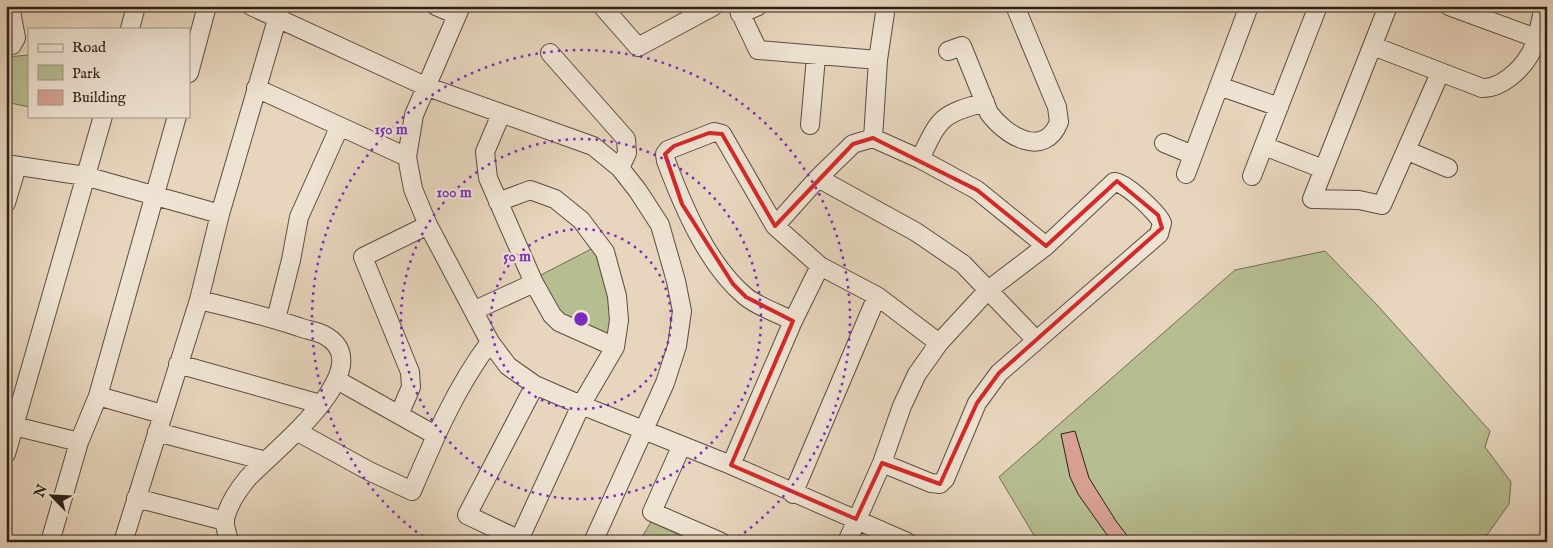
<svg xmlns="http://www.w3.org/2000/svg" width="1553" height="548" font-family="'IM FELL English',serif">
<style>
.green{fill:#b6bd90;stroke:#716e53}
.building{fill:#d6a193;stroke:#2c2016}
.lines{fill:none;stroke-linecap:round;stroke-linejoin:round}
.minor-casing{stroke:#5b4d40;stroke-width:20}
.minor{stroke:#efe4d4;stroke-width:18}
.marked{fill:none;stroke:#d62828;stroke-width:4;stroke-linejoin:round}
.ring{fill:none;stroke:#7b2cbf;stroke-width:2.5;stroke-dasharray:2.5 5}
.centre{fill:#7b2cbf;stroke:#efe4d4;stroke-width:2.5}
.ring-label{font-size:15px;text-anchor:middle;font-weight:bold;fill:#7b2cbf;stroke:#efe4d4;stroke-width:4.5;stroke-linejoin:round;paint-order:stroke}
</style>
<rect width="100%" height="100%" fill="#e7d5bd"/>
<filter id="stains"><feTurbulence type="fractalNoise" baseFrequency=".004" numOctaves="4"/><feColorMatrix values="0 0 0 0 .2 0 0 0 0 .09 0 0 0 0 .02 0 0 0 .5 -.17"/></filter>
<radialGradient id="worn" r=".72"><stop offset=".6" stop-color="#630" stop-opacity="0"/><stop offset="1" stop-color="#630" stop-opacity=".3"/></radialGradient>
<path class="green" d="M29,55V107L6,102V57Z
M595,247L612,308L611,334L605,338L562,318L537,277Z
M1325,251L1378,306L1490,431L1485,447L1511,482L1509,504L1482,542H1038L999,477L1235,270Z
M651,522L695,542H639Z"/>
<path class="building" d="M1075,431L1089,478L1116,521L1132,542H1112L1078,494L1070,477L1061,434Z"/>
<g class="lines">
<g class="minor-casing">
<path id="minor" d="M251,6L425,86L593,146L620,168L638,191L660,225L676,281L682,311L677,346L665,383L593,542
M436,6L457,15
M461,6L414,115L407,157L413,189L428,225L490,342L508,366L535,385L581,405L731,465L907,542
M602,6L638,47L714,6
M737,6L758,50L878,60
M1388,6L1312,199L1359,200L1382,205L1440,73
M1449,6L1536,38
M740,14L758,6
M130,29L136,6
M6,46L12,45L16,38L10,6
M1373,46L1482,88C1500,89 1520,71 1529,56C1538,42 1540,22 1544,6
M948,51L962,46L989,113C1005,135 1044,160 1059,122L1057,107L1015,6
M550,53L626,139L627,153L620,168
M189,73L207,6
M1219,86L1279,107
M256,88L407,157
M810,125L816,57
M873,138L878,60L886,6
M1164,143L1193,155
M1264,146L1323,169
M1408,151L1448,168
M920,159C940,117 940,115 985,102
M6,164L85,176L220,214
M1186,174L1249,6
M1252,176L1318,6
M818,178L916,232L963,264L1036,340
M498,202L530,190L555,199L581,220L605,252L617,296L619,320L615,347L581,405L519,540
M6,203L17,166
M775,226L818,178L853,144L873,138L920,159L977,190L1046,246
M534,283L552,315L559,322L615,347
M199,300C233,308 266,316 299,327C307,330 316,331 324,335C385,367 267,456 247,479C238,490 228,506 225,519C224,526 228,535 229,542
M475,310L534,283L488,178L485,152L501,114
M276,319L291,260L299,217L339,128
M793,321C778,313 758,307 745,296C707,264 683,206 666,161L665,154L668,150L714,132L722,134L775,226L820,266L877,296L939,343
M178,364L320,404
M337,380L435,435
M98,396L162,414
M399,415L411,387L410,372L363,257L428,225
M6,424L79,442
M157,432L266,461
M298,432L369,471L412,491C434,439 456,387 490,342
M681,447L652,512L721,542
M6,454L103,116
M731,465L793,321L820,266
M793,494L877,296
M136,498L225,521
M50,542L79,442L98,396L177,116
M123,542L199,300L220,214L281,6
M524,542L467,515L535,385
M847,542L882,463L902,406L917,374L939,343L987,291L1046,246L1114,182C1123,180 1159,214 1162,223L1159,234L999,373L977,403L945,479L940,484L931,483L882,463"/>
</g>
<use href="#minor" class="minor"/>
</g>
<path class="marked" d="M709,133L722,134L775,226L853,144L873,138L977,190L1046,246L1117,181L1158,215L1162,228L999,373L977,403L940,484L882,463L856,519L731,465L793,321L746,297L733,284L682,204L665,154L674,146Z"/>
<g class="ring">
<circle cx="581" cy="319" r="90"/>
<circle cx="581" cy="319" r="180"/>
<path d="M429 541A269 269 0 1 1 733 541"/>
</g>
<circle cx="581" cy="319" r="8" class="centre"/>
<g class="ring-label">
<text x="391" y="134">150 m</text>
<text x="454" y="197">100 m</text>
<text x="517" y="261">50 m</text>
</g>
<rect width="1553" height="548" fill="none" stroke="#e7d5bd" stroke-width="25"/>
<rect x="8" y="8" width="1538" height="533" fill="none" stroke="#2c2016" stroke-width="2.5"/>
<rect x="12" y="12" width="1528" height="523" fill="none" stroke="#2c2016"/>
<rect x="28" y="28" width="162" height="90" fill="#efe4d4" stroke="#a19688"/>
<rect x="38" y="44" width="25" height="8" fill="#efe4d4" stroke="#a19688"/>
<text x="72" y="52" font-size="15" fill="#2c2016">Road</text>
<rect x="38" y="65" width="25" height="15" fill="#b6bd90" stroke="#a19688"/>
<text x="72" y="78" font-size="15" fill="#2c2016">Park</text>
<rect x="38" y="90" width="25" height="15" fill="#d6a193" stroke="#a19688"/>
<text x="72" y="102" font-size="15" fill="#2c2016">Building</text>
<g transform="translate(52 496) rotate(294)" stroke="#efe4d4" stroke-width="4" paint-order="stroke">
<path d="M0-4L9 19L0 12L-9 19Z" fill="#2c2016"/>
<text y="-8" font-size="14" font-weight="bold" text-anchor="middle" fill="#2c2016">N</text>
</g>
<rect width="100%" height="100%" filter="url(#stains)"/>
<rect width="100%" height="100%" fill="url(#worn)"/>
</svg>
